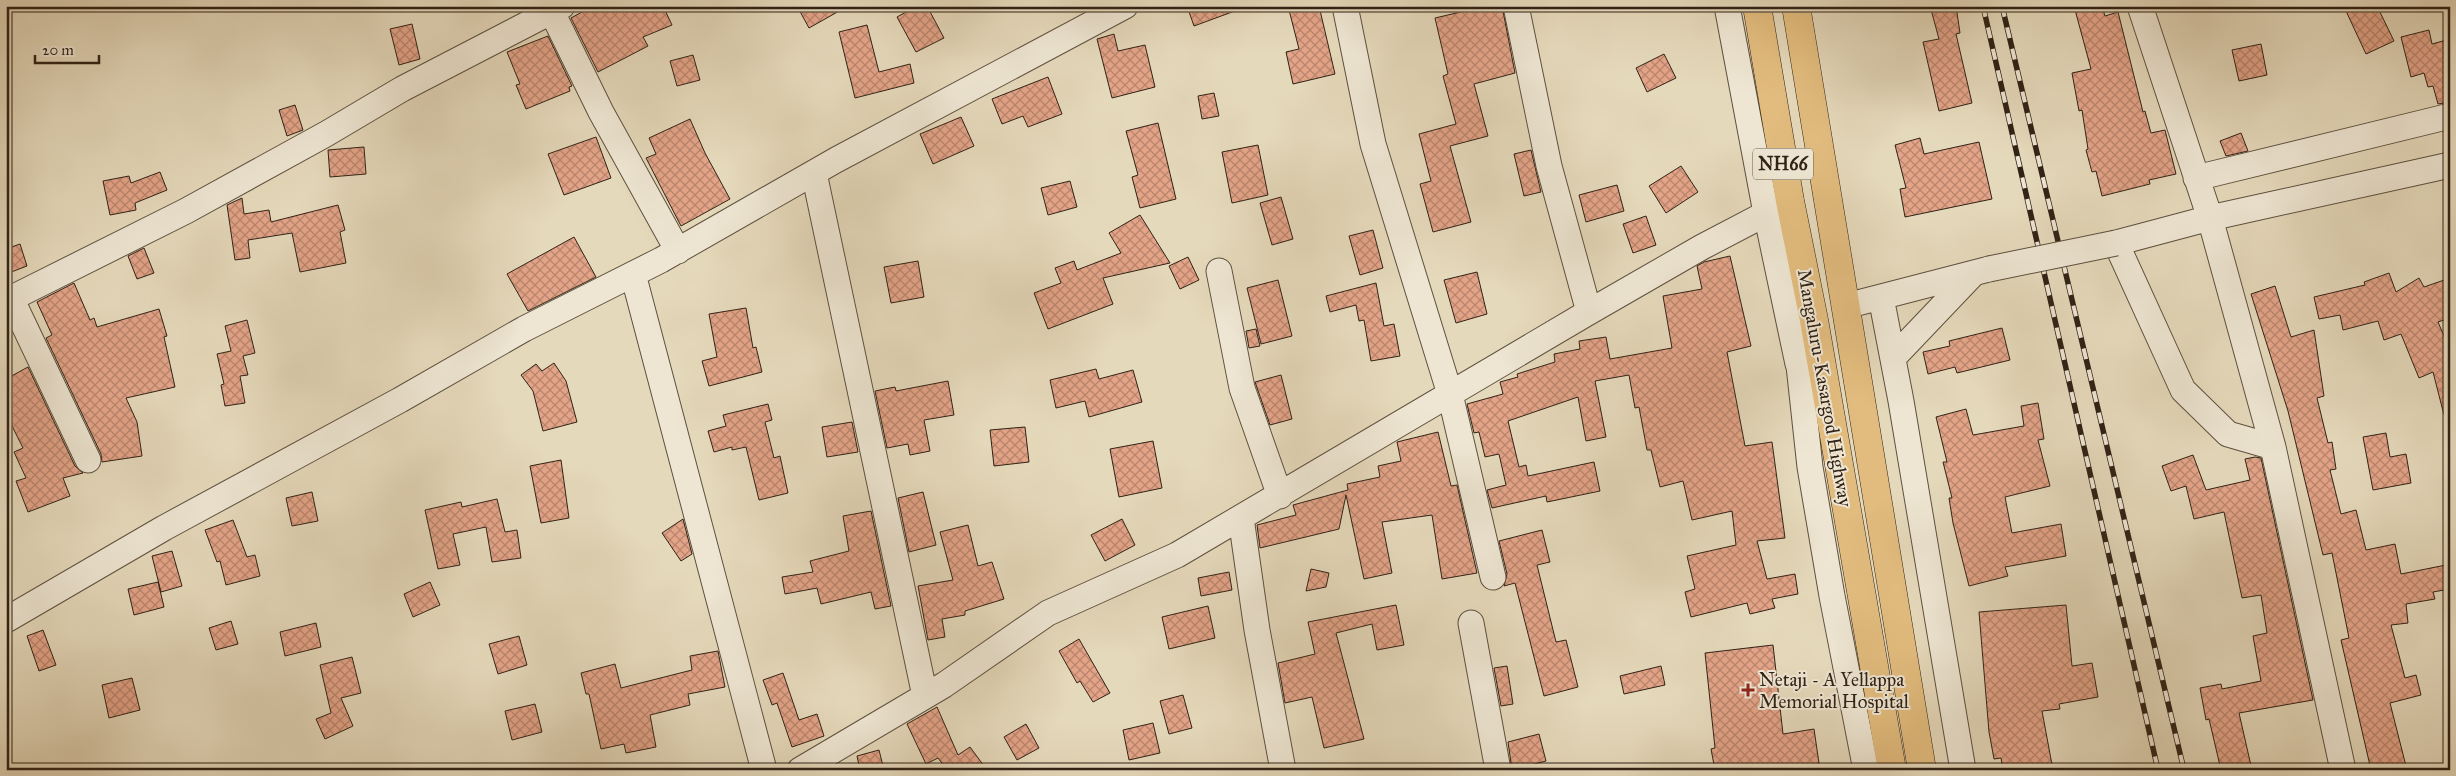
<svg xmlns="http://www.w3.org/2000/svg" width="2456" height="776" font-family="'IM FELL Great Primer',serif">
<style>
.building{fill:url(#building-cross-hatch);stroke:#302216}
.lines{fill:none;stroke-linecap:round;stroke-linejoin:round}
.minor-casing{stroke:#5d503f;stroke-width:27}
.highway-casing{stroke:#302216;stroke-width:29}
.minor{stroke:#eee6d3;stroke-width:25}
.highway{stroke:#e2bc7e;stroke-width:28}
.rail-casing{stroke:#302216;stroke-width:5.5}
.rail{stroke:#eee6d3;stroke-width:4;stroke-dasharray:11;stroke-linecap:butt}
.minor-bridge-casing{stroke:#5d503f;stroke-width:27;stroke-linecap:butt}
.minor-bridge{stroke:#eee6d3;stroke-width:25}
.poi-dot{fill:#8f2418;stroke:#eee6d3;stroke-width:2}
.labels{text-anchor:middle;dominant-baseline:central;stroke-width:4;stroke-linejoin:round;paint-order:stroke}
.shield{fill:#eee6d3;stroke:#695d4f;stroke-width:1}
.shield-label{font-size:18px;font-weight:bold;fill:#302216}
.street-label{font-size:19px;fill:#302216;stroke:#eee6d3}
.poi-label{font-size:19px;fill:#302216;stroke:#eee6d3;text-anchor:start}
</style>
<defs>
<pattern id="building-cross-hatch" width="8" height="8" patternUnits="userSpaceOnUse" patternTransform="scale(1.25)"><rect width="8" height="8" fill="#e4a488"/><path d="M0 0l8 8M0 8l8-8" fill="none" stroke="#b9856e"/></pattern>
</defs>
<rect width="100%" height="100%" fill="#e5d9bb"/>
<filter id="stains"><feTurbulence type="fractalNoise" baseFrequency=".004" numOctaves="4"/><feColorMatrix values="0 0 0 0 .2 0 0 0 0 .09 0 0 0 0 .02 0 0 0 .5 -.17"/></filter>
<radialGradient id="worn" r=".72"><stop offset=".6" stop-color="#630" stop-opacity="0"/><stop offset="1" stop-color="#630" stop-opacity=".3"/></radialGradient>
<path class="building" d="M593,6H663L672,25L643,37L648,46L598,72L571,18Z
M797,6H848L809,28Z
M917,6H927L944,38L916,52L897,17Z
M1187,6H1242L1243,8L1194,26Z
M1288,6H1319L1335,74L1293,84L1286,52L1299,49Z
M1486,6H1502L1515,73L1474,84L1488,136L1450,146L1471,222L1433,232L1420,184L1431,181L1419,134L1456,124L1443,76L1448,74L1435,18Z
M1930,6H1956L1960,33L1956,34L1972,103L1939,111L1923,42L1939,39Z
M2074,6H2102L2105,16L2118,12L2143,112L2145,111L2151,133L2165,130L2176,174L2149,180L2150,184L2102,196L2096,171L2092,172L2086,150L2088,149L2082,110L2079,111L2072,73L2091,69Z
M2356,6H2377L2394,41L2366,54L2346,11Z
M412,24L420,59L399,65L390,29Z
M867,25L879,72L910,64L914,83L855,98L839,32Z
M2429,30L2432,44L2450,39V102L2438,104L2433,86L2428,87L2424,73L2411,77L2401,37Z
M1114,34L1118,51L1145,45L1155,87L1112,98L1097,39Z
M548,36L572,86L569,87L570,91L526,109L516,85L520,84L507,52Z
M2261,44L2267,75L2239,81L2232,50Z
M1664,54L1676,78L1647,92L1636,68Z
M693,55L700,80L677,86L670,61Z
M1048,77L1062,114L1028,127L1023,116L1002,124L992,99Z
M1214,93L1219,116L1202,119L1198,96Z
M295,105L303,130L287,136L279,110Z
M961,117L974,146L933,164L920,134Z
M690,119L705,153L730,199L681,226L646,158L656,154L649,138Z
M1158,123L1176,199L1140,208L1132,177L1138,175L1126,131Z
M2241,133L2248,151L2226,156L2220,141Z
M596,137L611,178L564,195L548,154Z
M1920,138L1924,154L1979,142L1992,199L1905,217L1900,189L1906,188L1895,145Z
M1258,145L1268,195L1232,203L1222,152Z
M364,147L366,174L330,177L328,150Z
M1531,150L1541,192L1524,196L1514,154Z
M1681,166L1698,192L1666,213L1649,186Z
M160,172L167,190L135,203L136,210L110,215L103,181L129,176L131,183Z
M1070,181L1077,207L1048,215L1041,188Z
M1617,185L1624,211L1586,222L1579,195Z
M1281,197L1293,239L1272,245L1260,203Z
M242,198L244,214L269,210L271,222L338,205L345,230L340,232L346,263L300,272L292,233L248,240L250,258L235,260L227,205Z
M1140,215L1170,263L1103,278L1113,304L1048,329L1034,293L1061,283L1055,268L1074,261L1077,270L1121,253L1109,233Z
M1646,216L1656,245L1633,253L1623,224Z
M1373,230L1383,268L1360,275L1349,236Z
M574,237L596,277L528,311L507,274Z
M20,244L27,266L6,274V249Z
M144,248L154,273L137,279L128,256Z
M1730,256L1751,346L1727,352L1745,446L1772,442L1785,538L1757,541L1767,579L1795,574L1798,594L1772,599L1775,608L1750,614L1747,603L1691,617L1685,592L1695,589L1687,556L1736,545L1732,511L1692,520L1683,481L1660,487L1651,450H1647L1639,407L1635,408L1629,375L1595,381L1606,437L1586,441L1578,397L1508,421L1519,467L1526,465L1528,476L1594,462L1600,491L1547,502L1546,496L1492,508L1487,490L1506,485L1499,454L1485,457L1479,432L1474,433L1467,404L1503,394L1500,382L1518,377L1517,374L1555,362L1554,354L1580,349L1579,341L1606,337L1610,359L1672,348L1663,296L1702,289L1697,266L1704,262Z
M1188,257L1199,280L1180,289L1169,266Z
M918,261L924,297L891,303L884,267Z
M1477,272L1487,314L1456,323L1444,280Z
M2389,273L2396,292L2419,278L2424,287L2450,278V318L2438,322L2450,350V415H2444L2433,372L2419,378L2401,334L2384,340L2378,321L2343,330L2340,315L2319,319L2314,297L2365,285L2364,282Z
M1278,280L1292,336L1261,344L1247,288Z
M74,283L90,320L94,318L97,327L159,309L167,336L164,337L175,387L126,398L137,422L142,456L102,462L101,454L46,338L52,335L37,302Z
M1376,283L1384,326L1394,324L1400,356L1371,361L1364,320L1359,321L1356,305L1330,312L1326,296Z
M2275,286L2291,337L2314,330L2324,396L2317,398L2328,443L2332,442L2336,469L2330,470L2341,514L2356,510L2366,550L2395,544L2401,574L2446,565L2450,589L2433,592L2435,599L2406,604L2408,623L2391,625L2405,678L2416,675L2421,695L2390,703L2407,770H2371L2341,640L2349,638L2332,553L2323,555L2288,411L2251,294Z
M746,308L753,348L756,347L762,372L709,386L702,361L717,357L709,314Z
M247,320L255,353L243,356L248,375L240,376L245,403L225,406L221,385L224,384L217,354L231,351L225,326Z
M2002,328L2010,360L1957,373L1955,367L1928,374L1923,352L1950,346L1949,341Z
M1256,329L1260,346L1249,348L1246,331Z
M554,363L566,381L577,422L543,431L533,391L521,375L536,364L542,371Z
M28,367L75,466L83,473L63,478L70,496L28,512L16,481L26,478L14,452L23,448L6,414V379Z
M1096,369L1099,379L1133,370L1142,402L1089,417L1085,401L1056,408L1050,380Z
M1281,375L1292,419L1270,425L1255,382Z
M948,381L954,415L924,420L930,451L910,455L908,444L887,448L875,391L895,387L896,391Z
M2038,403L2044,439L2038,440L2050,486L2005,497L2012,533L2061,524L2066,556L2005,567L2008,576L1969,586L1953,523L1949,498H1952L1943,462H1947L1936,417L1966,409L1973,435L2024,426L2021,406Z
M768,404L772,420L765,422L774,458L780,456L788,493L759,500L746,447L732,450V447L714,452L708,431L726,426L723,415Z
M852,422L858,452L827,457L822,427Z
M1025,427L1029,462L994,466L990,430Z
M1438,432L1451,486L1457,485L1477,573L1442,579L1432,515L1382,522L1392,573L1364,579L1346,495L1339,529L1260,548L1257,525L1296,515L1293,505L1348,490L1347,484L1380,477L1378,466L1401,461L1397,442Z
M2386,433L2390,457L2406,454L2411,483L2373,490L2363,437Z
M1153,441L1162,488L1119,497L1110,449Z
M2193,455L2206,490L2250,480L2245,459L2255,457L2261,458L2313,700L2239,713L2252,770H2221L2209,719L2206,720L2200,688L2221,684L2222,689L2261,681L2253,636L2267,633L2261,595L2242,598L2224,512L2194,519L2186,486L2171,491L2162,466Z
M561,460L569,518L541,523L530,466Z
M312,492L318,521L292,526L286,498Z
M923,492L936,545L909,552L898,498Z
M497,499L505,532L517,530L521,558L492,562L486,527L453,534L460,565L438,569L425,510L461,502L462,507Z
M871,511L891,606L875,609L871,592L821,604L817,588L785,594L782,577L813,572L810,561L849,551L843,516Z
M683,519L692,554L681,561L662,533Z
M1122,519L1135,545L1105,561L1091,535Z
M233,520L247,557L255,555L260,576L226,585L220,561L217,562L205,530Z
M968,525L978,566L992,562L1004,599L965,611V615L942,619L945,637L928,640L918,586L953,580L940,532Z
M1542,530L1550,562L1537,565L1556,642L1566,640L1578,687L1544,696L1515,583L1504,586L1507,574L1499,541Z
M172,551L182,586L161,592L152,556Z
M1311,569L1329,573L1326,587L1306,591Z
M1229,572L1232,590L1201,596L1198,578Z
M158,582L164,607L134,615L128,589Z
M430,582L440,605L413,617L404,594Z
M1396,605L1404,645L1377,650L1372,624L1336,633L1364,739L1324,748L1312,697L1285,703L1278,663L1315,654L1308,622Z
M2066,605L2072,666L2092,663L2098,697L2059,704L2060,709L2042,711L2053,770H2003L2001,758L1994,759L1989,732L1979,612Z
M1208,606L1215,638L1169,649L1162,617Z
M231,621L238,644L216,650L209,628Z
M316,623L321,647L285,656L280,632Z
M43,630L56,665L39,671L27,636Z
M519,636L527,665L498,674L489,644Z
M1079,639L1110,693L1093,702L1080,681L1077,683L1059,651Z
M1773,645L1783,734L1814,729L1820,770H1715L1711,749L1715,748L1705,653Z
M718,651L725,687L688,694L690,705L650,715L656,747L626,753L624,744L601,749L589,694H586L581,673L615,664L621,688L692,670L690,656Z
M352,657L361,693L341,698L353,726L325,739L316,719L331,713L320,665Z
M1507,666L1513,704L1501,706L1494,668Z
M1661,666L1665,685L1624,694L1620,676Z
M783,673L799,720L817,714L824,736L792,747L777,703L772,705L763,680Z
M132,678L140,710L109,718L102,685Z
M1183,695L1192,728L1169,734L1160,701Z
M535,704L542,732L512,740L505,711Z
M937,707L958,755L970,747L987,770H938L944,766L938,758L926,764L907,724Z
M1153,723L1160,753L1129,760L1123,730Z
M1026,724L1039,748L1017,760L1004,737Z
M1539,734L1546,761L1512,770L1508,742Z
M879,750L884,770H860L857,756Z"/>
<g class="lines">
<g class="minor-casing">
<path id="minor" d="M549,6L601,112L678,251
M1345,6L1373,144L1450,394L1493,577
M1516,6L1549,166L1589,312
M1727,6L1766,213L1798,364
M2140,6L2210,218L2273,447
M814,173L925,696
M2196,178L2450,116
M1219,271L1242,388L1280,496
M633,274L764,770
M1881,297L1901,401L1963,770
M11,298L88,460
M6,301L186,211L326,134L402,89L562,6
M1846,306L1989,269
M1814,320L1799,366L1810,467L1832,596L1866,770
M1893,358L1974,273
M1241,518L1257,630L1283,770
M6,620L164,528L400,400L524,329L661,260L836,160L1125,6
M1471,623L1498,770
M800,770L944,685L1048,613L1177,555L1589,312L1702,247L1790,201
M2343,770L2273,447L2228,434L2183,390L2116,243L2210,218L2450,165"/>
</g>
<g class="highway-casing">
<path id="highway" d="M1757,6L1790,201L1814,320L1892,770
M1796,6L1922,770"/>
</g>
<use href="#minor" class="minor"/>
<use href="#highway" class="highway"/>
<g class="rail-casing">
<path id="rail" d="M1983,6L2158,770
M2002,6L2184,770"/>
</g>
<use href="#rail" class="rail"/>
<g class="minor-bridge-casing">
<path id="minor-bridge" d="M1989,269L2116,243"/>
</g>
<use href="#minor-bridge" class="minor-bridge"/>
</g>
<path class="poi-dot" d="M1745.5 682.5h5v5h5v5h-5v5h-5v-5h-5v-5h5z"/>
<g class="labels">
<rect class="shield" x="1753" y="148.5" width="60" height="31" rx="4"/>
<g class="shield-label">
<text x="1783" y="164">NH66</text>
</g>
<g class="street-label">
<text transform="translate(1825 388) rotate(80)">Mangaluru-Kasargod Highway</text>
</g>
<g class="poi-label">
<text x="1759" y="679">Netaji - A Yellappa<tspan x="1759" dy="22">Memorial Hospital</tspan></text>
</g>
</g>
<rect width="2456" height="776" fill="none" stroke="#e5d9bb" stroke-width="25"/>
<rect x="8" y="8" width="2441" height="761" fill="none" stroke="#302216" stroke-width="2.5"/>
<rect x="12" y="12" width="2431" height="751" fill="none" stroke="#302216"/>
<path d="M35 55v8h64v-8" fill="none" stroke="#302216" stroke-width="2.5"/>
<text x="42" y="55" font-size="15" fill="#302216" stroke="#eee6d3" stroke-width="4" paint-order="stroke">20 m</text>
<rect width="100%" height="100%" filter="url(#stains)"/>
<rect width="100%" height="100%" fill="url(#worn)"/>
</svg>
